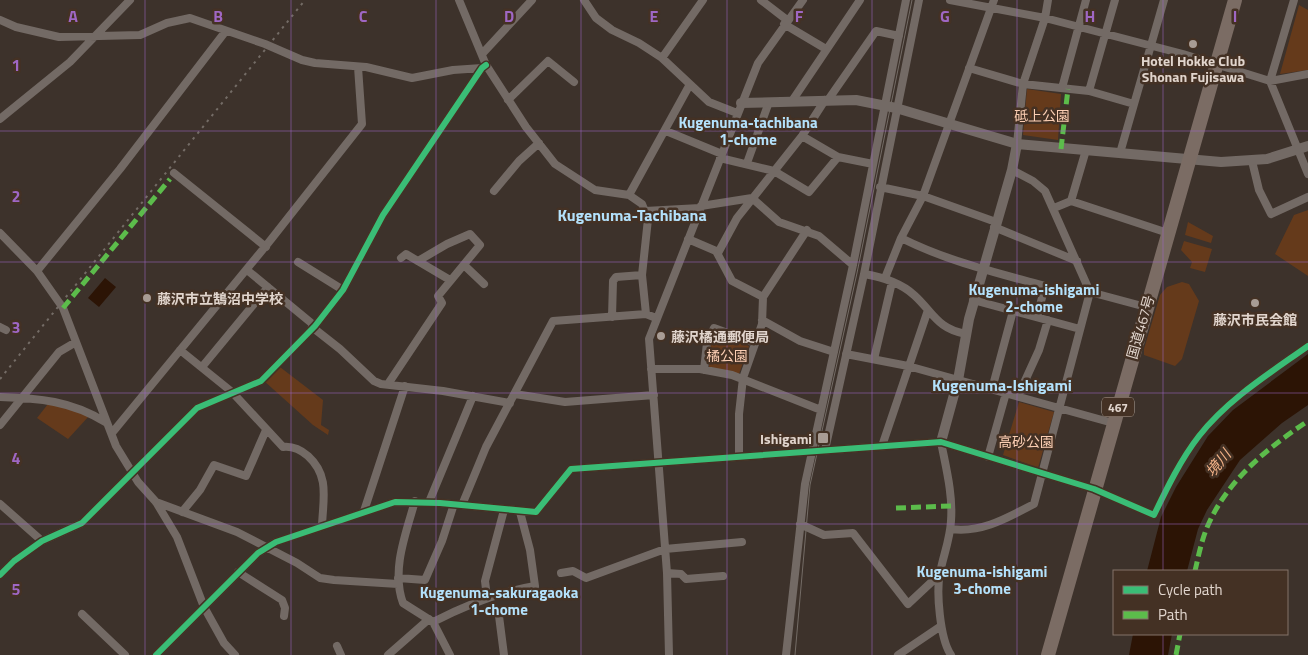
<svg xmlns="http://www.w3.org/2000/svg" width="1308" height="655" font-family="'Titillium Web','Noto Sans JP',sans-serif">
<style>
.green{fill:#653a1b}
.water{fill:#2c1405}
.lines{fill:none;stroke-linecap:round;stroke-linejoin:round}
.minor{stroke:#736a65;stroke-width:8}
.tertiary{stroke:#736a65;stroke-width:10}
.trunk{stroke:#7b6c64;stroke-width:14}
.tram{stroke:#746c66;stroke-width:1}
.rail{stroke:#746c66;stroke-width:2;stroke-dasharray:2.5 5;stroke-linecap:butt}
.quiet{stroke:#5cbc4b;stroke-width:5;stroke-dasharray:10 5;stroke-linecap:butt}
.cycleway-casing{stroke:#443124;stroke-width:9}
.cycleway{stroke:#3abd76;stroke-width:6}
.grid{fill:none;stroke:#9f67c4;stroke-width:1;stroke-opacity:0.55}
.poi-dot{fill:#a89c94;stroke:#443124;stroke-width:2}
.labels{text-anchor:middle;dominant-baseline:central;stroke-width:5;stroke-linejoin:round;paint-order:stroke}
.shield{fill:#443124;stroke:#b2a49a;stroke-width:1}
.shield-label{font-size:12px;font-weight:bold;fill:#e1d5cd}
.poi-label{font-size:14px;font-weight:bold;fill:#e1d5cd;stroke:#443124}
.park-label{font-size:14px;fill:#fbceb3;stroke:#443124}
.street-label{font-size:14px;fill:#e1d5cd;stroke:#443124}
.neighbourhood-label{font-size:15px;font-weight:bold;fill:#b3e1fb;stroke:#443124}
.water-label{font-size:15px;font-style:italic;fill:#f3b288;stroke:#443124}
.quarter-label{font-size:16px;font-weight:bold;fill:#b3e1fb;stroke:#443124}
.grid-label{font-size:16px;text-anchor:middle;font-weight:bold;fill:#9f67c4;stroke:#443124;stroke-width:5;stroke-linejoin:round;paint-order:stroke}
</style>
<rect width="100%" height="100%" fill="#3d322b"/>
<path class="green" d="M1299,5L1308,10V70L1280,74Z
M1027,89L1061,94L1058,140L1023,135Z
M1308,210V276L1275,254L1294,215Z
M1188,222L1213,236L1211,243L1185,235Z
M1184,241L1212,249L1205,272L1190,268L1192,262L1181,250Z
M1182,282L1189,284L1199,301L1182,359L1175,366L1144,355V349L1160,295L1167,287Z
M715,334L749,346L739,374L709,367L710,345Z
M276,364L323,400L321,425L329,430L328,435L313,425L263,380Z
M1019,402L1054,412L1038,468L1003,455Z
M48,404L65,407L89,416L68,439L37,418Z"/>
<path class="water" d="M105,278L116,287L99,307L88,298Z
M1308,354V405L1282,423L1240,460L1207,510L1198,529L1187,571H1147L1161,517L1176,487L1208,436L1233,410Z
M1133,634H1172L1168,655H1129Z"/>
<g class="lines">
<path class="minor" d="M459,0L486,65L526,127L555,164L595,190L629,195L642,204L648,219L642,275L646,314L656,318
M584,0L596,18L612,30L639,43L662,58L709,102L737,113
M761,0L787,20
M950,0L1045,18L1183,54L1270,81L1308,74
M1294,0L1270,81L1308,174
M0,20L16,27L59,37L140,35L167,23L190,18L265,44L302,60L315,63L366,67L412,78L453,70L482,68
M784,24L826,49
M482,54L532,0
M662,58L703,0
M969,68L1023,84L1089,91L1134,104
M1062,88L1086,0
M1089,91L1115,0
M508,100L548,61L574,82
M828,100L876,31L899,36
M792,101L860,0
M0,119L70,62L130,0
M666,131L722,154
M802,136L838,157L873,164
M1017,144L1023,84L1045,18L1048,0
M1120,153L1164,0
M720,158L774,171L809,192L838,157
M1252,161L1259,190L1271,214L1308,197
M747,163L769,102
M174,173L266,247
M880,187L923,196L996,222
M494,191L519,161L539,143
M629,195L689,86
M1071,201L1086,150
M701,206L752,198L779,222L819,236L853,265
M1054,208L1071,201L1168,233
M645,211L700,208
M994,227L1077,261
M0,233L37,271L63,308L116,446L138,482L156,502L177,537L204,607L224,643L235,655
M901,238C947,261 997,273 1045,286L1037,317
M688,239L716,251L732,281L763,297
M718,253L737,218L802,136L825,100
M401,258L406,254L450,280
M298,262L343,290
M464,265L484,284
M247,270L315,326
M37,271L120,169L225,32
M864,274C882,277 900,282 914,295C933,312 937,329 966,334
M885,278L901,238L923,196L994,0
M1090,292L1146,307
M973,300L1080,329
M612,317L613,281L616,277L642,275
M762,320L800,341L834,352
M0,327L6,330
M312,327L340,349L374,381L381,384L443,391L510,403
M180,350L232,392L283,447C292,446 301,450 308,456C330,476 323,499 322,526
M846,354L908,366L1113,423
M874,359L892,282
M202,367L268,287
M651,369H700L732,375L821,410
M704,370L707,343L714,328L755,343
M388,384L442,303L438,296L480,245L470,234L447,244L418,261
M992,389L1013,311
M515,394L565,402L654,395
M1018,396L1039,350L1048,320
M0,397C38,398 72,401 105,422
M0,425L59,352L76,342
M112,433L269,242L362,124L358,67
M941,442C946,468 953,494 951,521C950,540 943,556 940,573C936,592 940,639 951,655
M882,446L928,310
M825,450L864,274L919,0
M739,456V414L743,378L762,324L763,297L807,230
M988,457L1006,393
M415,501C406,533 391,570 403,603L433,622L450,655
M156,502L237,532L297,563L320,578L334,580L398,584
M429,502L473,396
M0,504L42,541
M462,505L486,447L553,321L646,314
M364,511L405,386
M182,512L200,490L214,465L246,476L266,430
M800,524L824,535L853,533L908,604L939,575
M951,529C982,533 1007,518 1034,504L1090,292L1045,191L1033,181L1012,170
M238,572L282,600L285,608L284,616
M561,573L573,571L586,578L665,549L742,542
M667,573L681,574L686,579L723,576
M0,575L14,561L42,541L82,523L197,408L261,381L315,326L343,290L383,215L482,68L486,65
M398,578L425,580L442,541L454,504
M487,597L485,581L504,510
M82,614L125,655
M499,616L504,655
M433,622C466,605 498,592 535,586L530,550L520,512
M337,646L341,655
M156,655L258,553L276,542L395,502L440,503L536,512L571,469L941,442L1094,489L1154,515C1167,488 1181,459 1199,436C1228,399 1270,373 1308,346
M388,655L429,619
M669,655L667,573L649,339L758,63L803,0
M786,655L805,484L853,265L906,0
M898,655L941,626"/>
<path class="tertiary" d="M741,103L856,100L896,108L1017,144L1221,162L1267,159L1308,146
M941,442L958,380L969,319L1012,170L1017,144"/>
<path class="trunk" d="M1048,655L1235,0"/>
<path class="tram" d="M795,655L810,485L857,273L912,0"/>
<path class="rail" d="M0,379L305,0"/>
<path class="quiet" d="M1061,149L1068,89
M63,308L170,179
M896,508L951,506
M1195,571C1198,558 1201,543 1206,530C1225,482 1266,449 1308,421
M1176,655L1180,634"/>
<g class="cycleway-casing">
<path id="cycleway" d="M0,575L14,561L42,541L82,523L197,408L261,381L315,326L343,290L383,215L482,68L486,65
M156,655L258,553L276,542L395,502L440,503L536,512L571,469L941,442L1094,489L1154,515C1167,488 1181,459 1199,436C1228,399 1270,373 1308,346"/>
</g>
<use href="#cycleway" class="cycleway"/>
</g>
<path class="grid" d="M145,0V655M291,0V655M436,0V655M581,0V655M727,0V655M872,0V655M1017,0V655M1163,0V571M0,131H1308M0,262H1308M0,393H1308M0,524H1308M1163,634V655"/>
<g class="poi-dot">
<circle cx="1193" cy="44" r="5"/>
<circle cx="147" cy="298" r="5"/>
<circle cx="1255" cy="303" r="5"/>
<circle cx="661" cy="336" r="5"/>
<rect x="817" y="432" width="12" height="12" rx="2.5"/>
</g>
<g class="labels">
<rect class="shield" x="1102" y="397.5" width="32" height="19" rx="4"/>
<g class="shield-label">
<text x="1118" y="407">467</text>
</g>
<g class="poi-label">
<text x="1193" y="60">Hotel Hokke Club<tspan x="1193" dy="16">Shonan Fujisawa</tspan></text>
<text x="157" y="298" text-anchor="start">藤沢市立鵠沼中学校</text>
<text x="1255" y="319">藤沢市民会館</text>
<text x="671" y="336" text-anchor="start">藤沢橘通郵便局</text>
<text x="812" y="438" text-anchor="end">Ishigami</text>
</g>
<g class="park-label">
<text x="1042" y="115">砥上公園</text>
<text x="727" y="355">橘公園</text>
<text x="1026" y="441">高砂公園</text>
</g>
<g class="street-label">
<text transform="translate(1140 327) rotate(-74)">国道467号</text>
</g>
<g class="neighbourhood-label">
<text x="748" y="122">Kugenuma-tachibana<tspan x="748" dy="17">1-chome</tspan></text>
<text x="1034" y="289">Kugenuma-ishigami<tspan x="1034" dy="17">2-chome</tspan></text>
<text x="982" y="571">Kugenuma-ishigami<tspan x="982" dy="17">3-chome</tspan></text>
<text x="499" y="592">Kugenuma-sakuragaoka<tspan x="499" dy="17">1-chome</tspan></text>
</g>
<g class="water-label">
<text transform="translate(1218 463) rotate(-51)">境川</text>
</g>
<g class="quarter-label">
<text x="632" y="215">Kugenuma-Tachibana</text>
<text x="1002" y="385">Kugenuma-Ishigami</text>
</g>
</g>
<g class="grid-label">
<text x="73" y="22">A</text>
<text x="218" y="22">B</text>
<text x="363" y="22">C</text>
<text x="509" y="22">D</text>
<text x="654" y="22">E</text>
<text x="799" y="22">F</text>
<text x="945" y="22">G</text>
<text x="1090" y="22">H</text>
<text x="1235" y="22">I</text>
<text x="16" y="71">1</text>
<text x="16" y="202">2</text>
<text x="16" y="333">3</text>
<text x="16" y="464">4</text>
<text x="16" y="595">5</text>
</g>
<rect x="1113" y="570" width="175" height="65" fill="#443124" stroke="#837368"/>
<rect x="1123" y="586" width="25" height="8" fill="#3abd76" stroke="#837368"/>
<text x="1158" y="595" font-size="15" fill="#e1d5cd">Cycle path</text>
<rect x="1123" y="611" width="25" height="8" fill="#5cbc4b" stroke="#837368"/>
<text x="1158" y="620" font-size="15" fill="#e1d5cd">Path</text>
</svg>
